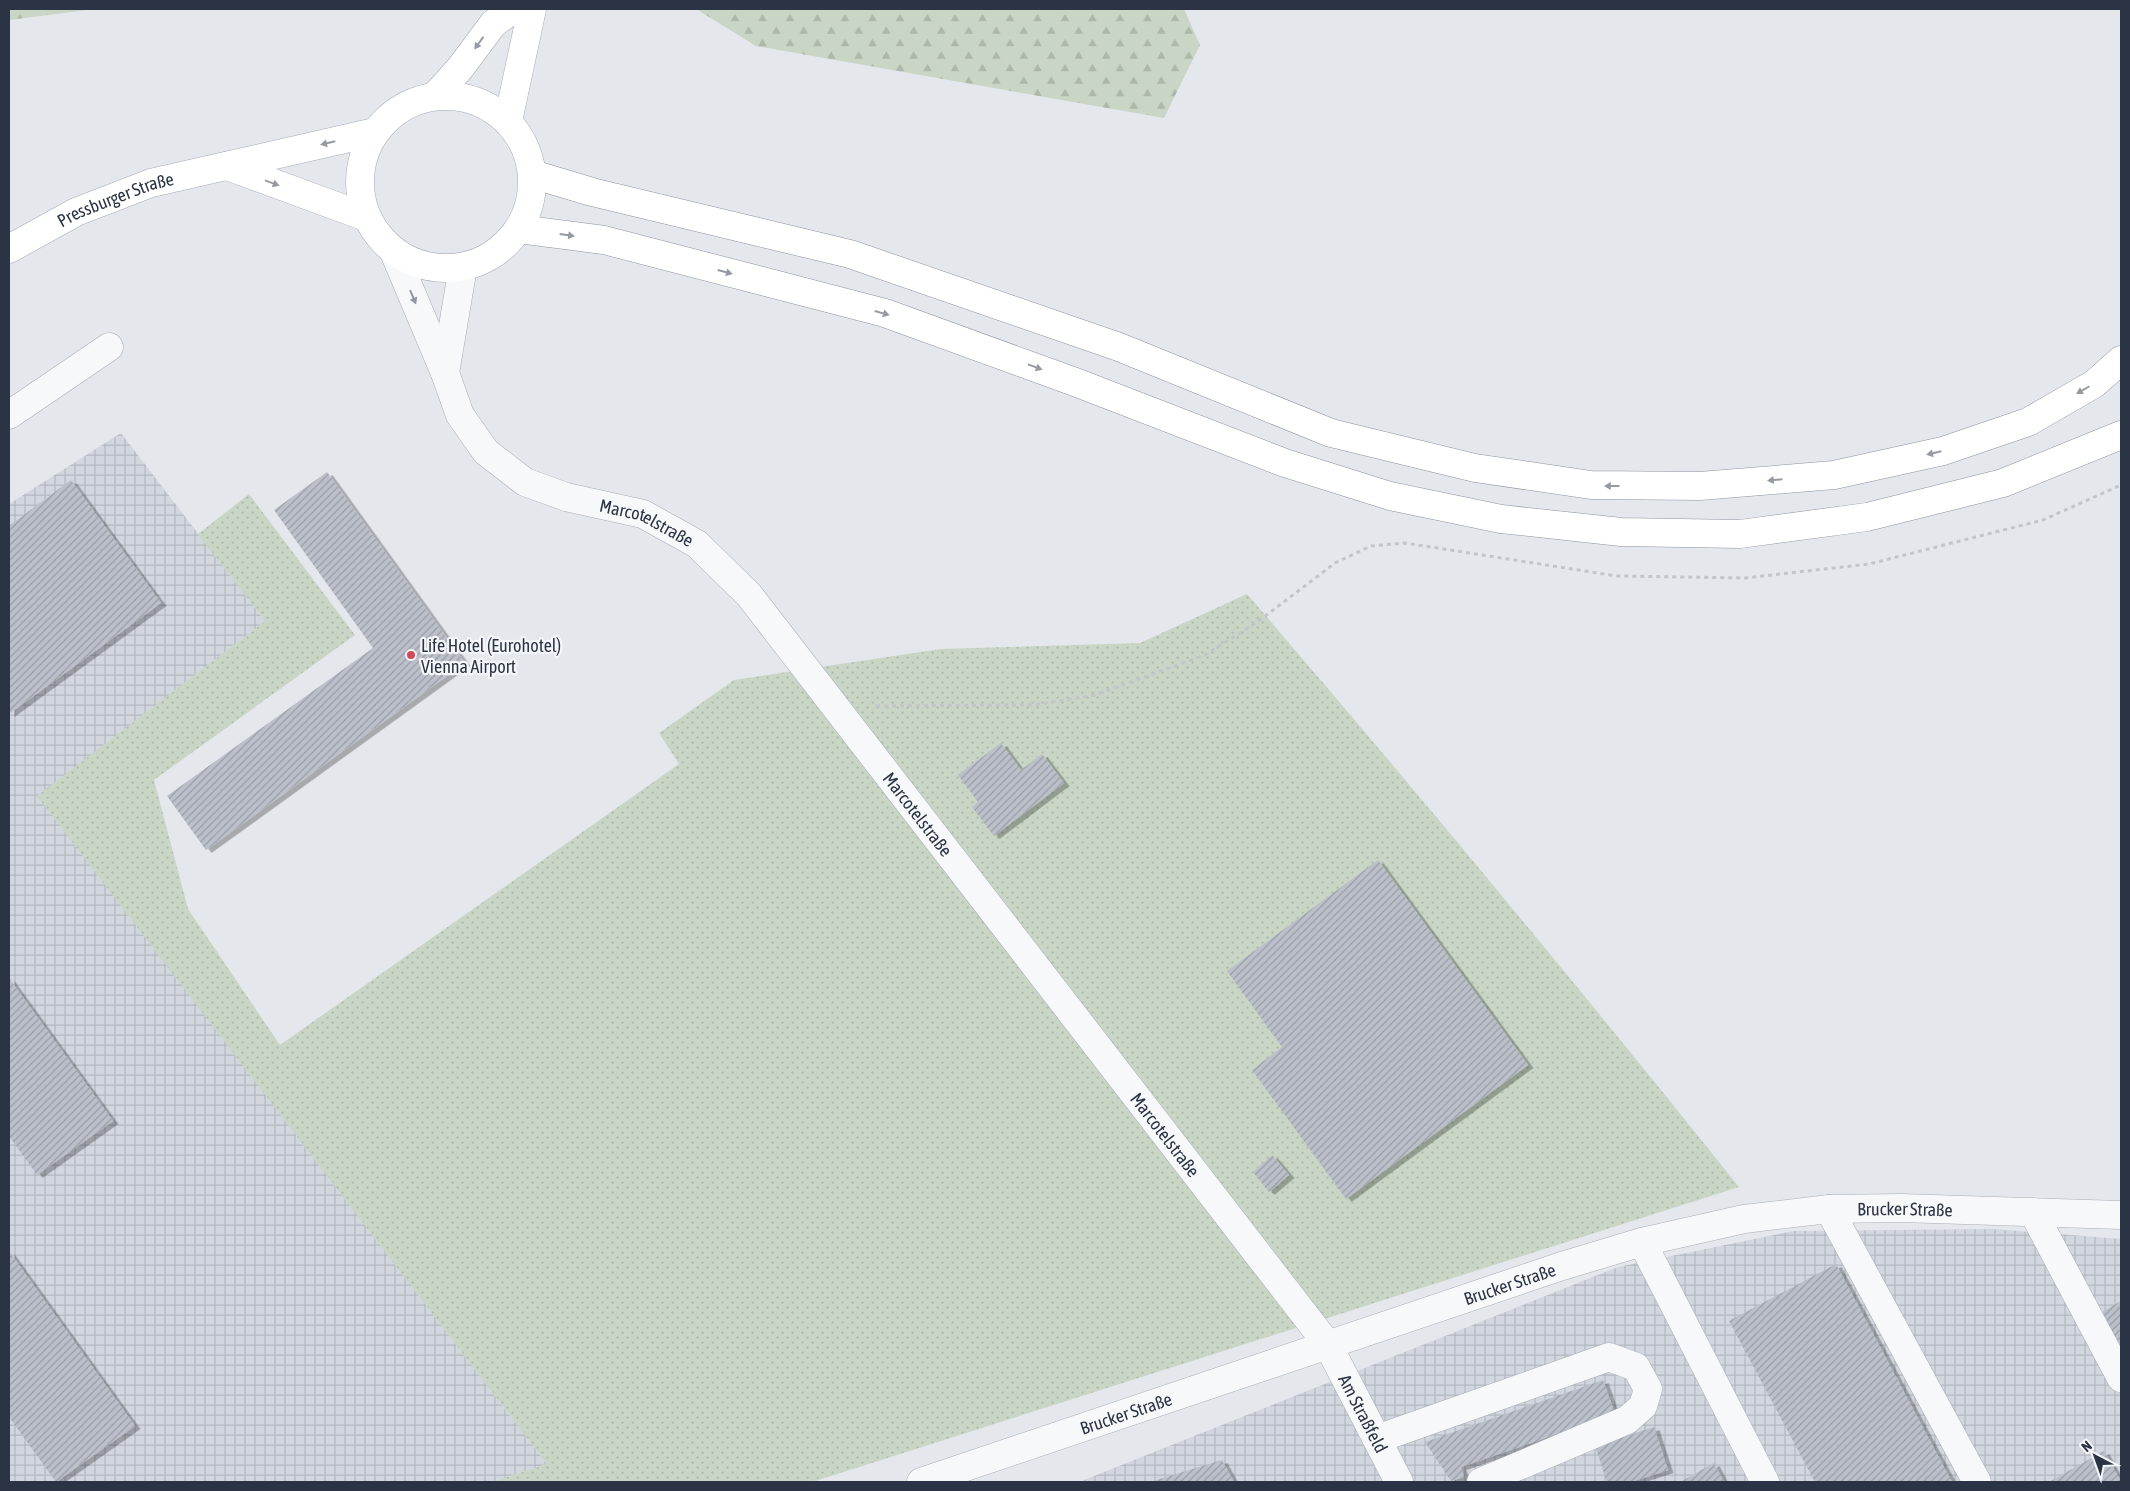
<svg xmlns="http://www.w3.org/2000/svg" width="2130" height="1491" font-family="'Asap Condensed',sans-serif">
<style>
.industrial{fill:url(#industrial-grid)}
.grass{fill:url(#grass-dots)}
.forest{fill:url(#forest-firs)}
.building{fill:url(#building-hatch);filter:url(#shadow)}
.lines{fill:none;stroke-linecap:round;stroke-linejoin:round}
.minor-casing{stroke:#a9aeb7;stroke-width:29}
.major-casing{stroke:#a3abb8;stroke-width:29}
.highway-casing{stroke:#8b94a3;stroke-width:29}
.path{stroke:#c2c5cb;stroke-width:3;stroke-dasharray:4 4;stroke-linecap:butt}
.minor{stroke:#f7f8fa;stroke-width:28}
.major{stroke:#fff;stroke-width:28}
.highway{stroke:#fff;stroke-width:28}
.oneway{fill:#959aa2}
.oneway2{fill:#9196a0}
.poi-dot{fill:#d1495b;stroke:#f4f6f9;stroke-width:2}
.labels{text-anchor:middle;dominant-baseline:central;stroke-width:4.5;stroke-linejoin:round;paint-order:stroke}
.street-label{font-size:18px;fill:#2b3445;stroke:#f4f6f9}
.poi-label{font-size:18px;fill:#2b3445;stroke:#f4f6f9;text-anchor:start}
</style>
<defs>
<pattern id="industrial-grid" width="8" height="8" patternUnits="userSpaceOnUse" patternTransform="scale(1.25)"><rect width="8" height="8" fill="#d2d6de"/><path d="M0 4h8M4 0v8" fill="none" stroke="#b4b8c0"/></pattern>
<pattern id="grass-dots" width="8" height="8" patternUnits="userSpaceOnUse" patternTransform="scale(1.25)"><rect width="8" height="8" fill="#c9d6c5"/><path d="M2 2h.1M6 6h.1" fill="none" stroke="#adb8ab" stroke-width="1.8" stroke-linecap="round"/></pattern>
<pattern id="forest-firs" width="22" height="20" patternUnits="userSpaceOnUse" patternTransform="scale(1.25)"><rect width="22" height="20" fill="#c9d6c5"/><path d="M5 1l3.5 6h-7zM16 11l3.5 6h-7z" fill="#adb8ab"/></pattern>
<pattern id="building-hatch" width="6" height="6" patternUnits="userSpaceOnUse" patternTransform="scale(1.25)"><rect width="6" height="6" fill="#bbc0ca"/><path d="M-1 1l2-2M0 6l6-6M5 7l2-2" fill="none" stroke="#989da6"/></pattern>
<filter id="shadow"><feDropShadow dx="5.5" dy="3" stdDeviation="0" flood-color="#0004"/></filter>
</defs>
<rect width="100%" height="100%" fill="#e4e7ec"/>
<path class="industrial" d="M121,433L265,621L38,796L547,1464L492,1482H9V504Z
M1993,1229L2121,1239V1482H1079L1618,1267L1793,1231Z"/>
<path class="grass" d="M249,494L355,635L154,780L188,909L280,1045L679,764L659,733L734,680L941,649L1140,643L1247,594C1415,789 1579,987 1739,1187L812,1482H492L547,1464L37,796L265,621L198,534Z"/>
<path class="forest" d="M9,9H95L9,20Z
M696,9H1184L1200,45L1164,118L756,46Z"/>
<path class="building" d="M327,472L465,663L206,850L167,796L373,648L274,510Z
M71,480L161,603L9,714V526Z
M1001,743L1021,770L1042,754L1064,783L994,836L972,807L978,802L958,775Z
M1378,860L1528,1065L1346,1199L1252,1070L1282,1047L1227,971Z
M9,978L113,1121L37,1175L9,1136Z
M1272,1155L1289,1175L1269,1192L1253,1172Z
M9,1251L135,1426L56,1482L9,1417Z
M1836,1264L1952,1482H1815L1729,1321Z
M2121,1301V1347L2102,1312Z
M1603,1380L1615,1414L1461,1467L1464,1477L1451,1481L1425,1442Z
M1654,1427L1668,1470L1631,1482H1607L1595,1446Z
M2104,1451L2121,1482H2049Z
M1222,1460L1234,1482H1150Z
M1714,1463L1724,1482H1680Z"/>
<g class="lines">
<g class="minor-casing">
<g id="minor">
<path id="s1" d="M394,252L445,373L460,415L486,452L525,482L566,497L643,514L697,544L749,595L1328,1345L1399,1482"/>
<path d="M445,373L463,267"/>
<path d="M9,415L109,347"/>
<path d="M1829,1209L1977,1482"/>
<path d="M2033,1212L2121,1378"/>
<path d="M1642,1242L1765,1482"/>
<path d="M1377,1439L1609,1357L1636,1367L1648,1389L1643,1406L1627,1420L1481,1482"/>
<path id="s2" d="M921,1482L1562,1266L1642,1242L1744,1219L1829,1209L1901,1208L2121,1215"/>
</g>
</g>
<g class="major-casing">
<g id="major">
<circle cx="446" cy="182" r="86"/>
<path d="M435,96L461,67L493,24L513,9"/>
<path d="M508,121L532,9"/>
<path d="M227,166L366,217"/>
<path id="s3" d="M9,249L76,212L151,183L375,132"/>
</g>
</g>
<g class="highway-casing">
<path id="highway" d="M532,174L592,192L850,254L1119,347L1331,433L1475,468L1591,485L1700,486L1834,475L1943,451L2028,422L2094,384L2121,360
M519,229L604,240L885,313L1075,382L1285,463L1390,496L1501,519L1621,532L1740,534L1867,517L2003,483L2121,435"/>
</g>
<path class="path" d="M876,706L1034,705L1095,695L1205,655L1256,623L1335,563L1371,546L1405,543L1617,576L1745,578L1869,564L2043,520L2121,485"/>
<use href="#minor" class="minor"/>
<use href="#major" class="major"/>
<use href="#highway" class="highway"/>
</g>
<defs><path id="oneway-solid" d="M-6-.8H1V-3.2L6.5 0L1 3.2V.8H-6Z" transform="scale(1.25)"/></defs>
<g class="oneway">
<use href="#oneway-solid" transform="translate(479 43) rotate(126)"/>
<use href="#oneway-solid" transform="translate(328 143) rotate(167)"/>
<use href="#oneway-solid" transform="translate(272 183) rotate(20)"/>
<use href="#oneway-solid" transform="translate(567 235) rotate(8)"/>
<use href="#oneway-solid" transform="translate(725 272) rotate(15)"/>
<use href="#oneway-solid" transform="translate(882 313) rotate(16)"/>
<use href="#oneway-solid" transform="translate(1035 367) rotate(20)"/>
<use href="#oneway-solid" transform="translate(2083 390) rotate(150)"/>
<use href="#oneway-solid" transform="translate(1934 453) rotate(167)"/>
<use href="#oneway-solid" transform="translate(1775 480) rotate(175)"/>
<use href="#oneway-solid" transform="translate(1612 486) rotate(-180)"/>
</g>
<use class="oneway2" href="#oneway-solid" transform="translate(413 297) rotate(67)"/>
<circle class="poi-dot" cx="411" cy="655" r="5"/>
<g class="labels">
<g class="street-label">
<text stroke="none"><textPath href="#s3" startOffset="118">Pressburger Straße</textPath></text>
<text stroke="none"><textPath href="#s1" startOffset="399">Marcotelstraße</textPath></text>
<text stroke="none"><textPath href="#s1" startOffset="804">Marcotelstraße</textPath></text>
<text stroke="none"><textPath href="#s1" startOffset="1209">Marcotelstraße</textPath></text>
<text stroke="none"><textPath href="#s2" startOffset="1026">Brucker Straße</textPath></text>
<text stroke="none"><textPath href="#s2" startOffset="621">Brucker Straße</textPath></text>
<text stroke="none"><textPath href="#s2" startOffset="216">Brucker Straße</textPath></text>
<text stroke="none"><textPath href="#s1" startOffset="1552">Am Straßfeld</textPath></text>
</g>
<g class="poi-label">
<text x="421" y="645">Life Hotel (Eurohotel)<tspan x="421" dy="21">Vienna Airport</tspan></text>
</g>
</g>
<rect width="2130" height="1491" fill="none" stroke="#2b3445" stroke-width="20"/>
<g transform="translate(2095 1456) rotate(319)" stroke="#f4f6f9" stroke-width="4" paint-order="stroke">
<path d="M0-4L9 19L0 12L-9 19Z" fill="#2b3445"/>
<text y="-8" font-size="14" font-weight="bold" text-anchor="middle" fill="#2b3445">N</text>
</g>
</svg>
